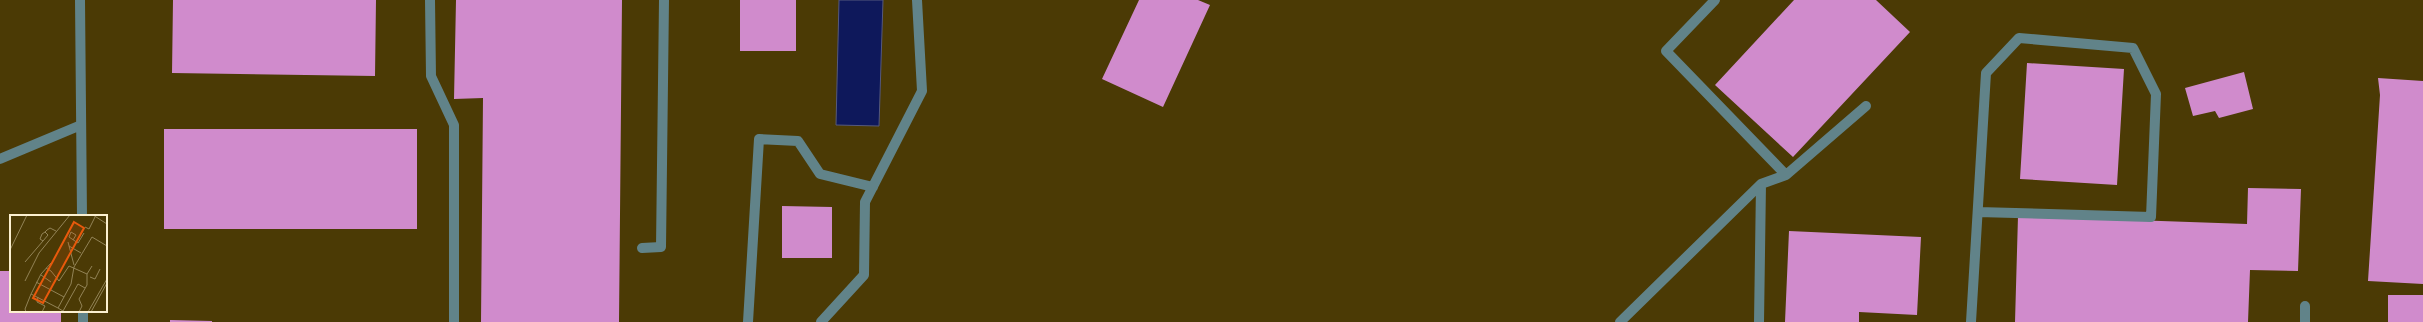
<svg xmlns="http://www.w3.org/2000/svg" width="2423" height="322" font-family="'Source Sans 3',sans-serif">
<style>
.water{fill:#0e185b;stroke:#55597e}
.building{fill:#d08bcc}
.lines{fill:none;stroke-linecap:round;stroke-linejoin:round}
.minor{stroke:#618389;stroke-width:10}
.inset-road{fill:none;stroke:#928356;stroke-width:1}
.view{fill:#e8590c;fill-opacity:0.15;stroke:#e8590c;stroke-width:2}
.inset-edge{fill:none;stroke:#fcf0d0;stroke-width:2}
</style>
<rect width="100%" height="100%" fill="#4b3a05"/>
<path class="water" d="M839,0H883L879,126L836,125Z"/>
<path class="building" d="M173,0H376L375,76L172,73Z
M456,0H622L619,322H481L483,98L454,99Z
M740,0H796V51H740Z
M1139,0H1198L1210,5L1163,107L1102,79Z
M1794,0H1876L1910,32L1793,157L1715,85Z
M2027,63L2124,69L2117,185L2020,179Z
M2244,72L2253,109L2219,118L2215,111L2193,116L2185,88Z
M2378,78L2423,81V284L2368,281L2380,95Z
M164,129H417V229H164Z
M2248,188L2301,189L2298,271L2250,270L2248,322H2015L2018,216L2247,224Z
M782,206L832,207V258H782Z
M1789,231L1921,237L1917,315L1859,312V322H1785Z
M0,271H11V311H61V322H0Z
M2388,295H2423V322H2388Z
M170,320L212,321V322H170Z"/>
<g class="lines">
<path class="minor" d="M80,0L82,216
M430,0L431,76L454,125V322
M1715,0L1666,51L1786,175
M0,159L81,125
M642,248L661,247L664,0
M2305,306V322
M83,311V322
M748,322L759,139L798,141L820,174L873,187
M821,322L864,275L865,202L922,91L917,0
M1620,322L1761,184L1786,175L1866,106
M1759,322L1761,184
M1971,322L1986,73L2019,38L2133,48L2156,94L2151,217L1978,212"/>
</g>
<g transform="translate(10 215)">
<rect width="97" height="97" fill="#4b3a05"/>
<path class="inset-road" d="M83,0L97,9M75,12L79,14L85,2M35,17L38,20L33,26L30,24L32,19L35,17L37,15L40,13L46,16M63,25L66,20L61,17L59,22L68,28L74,18M58,27L64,50M59,31L71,38M0,35L17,0M15,47L33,26M41,48L31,59L21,79L48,93L61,69L64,52L82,22L97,31M36,53L41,56L49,66L59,51L77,59L82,51M31,60L41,67M80,62L85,64L90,54M15,66L29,38L60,0M26,67L54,82M28,82L27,87L35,91L32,97M69,84L77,70V59M69,84L72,91L69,97M48,93L53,96L68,69L75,73M16,97L15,94L21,79M78,97L97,64M81,97L97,68"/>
<path class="view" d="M64,7L74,13L33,88L23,83Z"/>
<rect width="97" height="97" class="inset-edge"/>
</g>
</svg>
